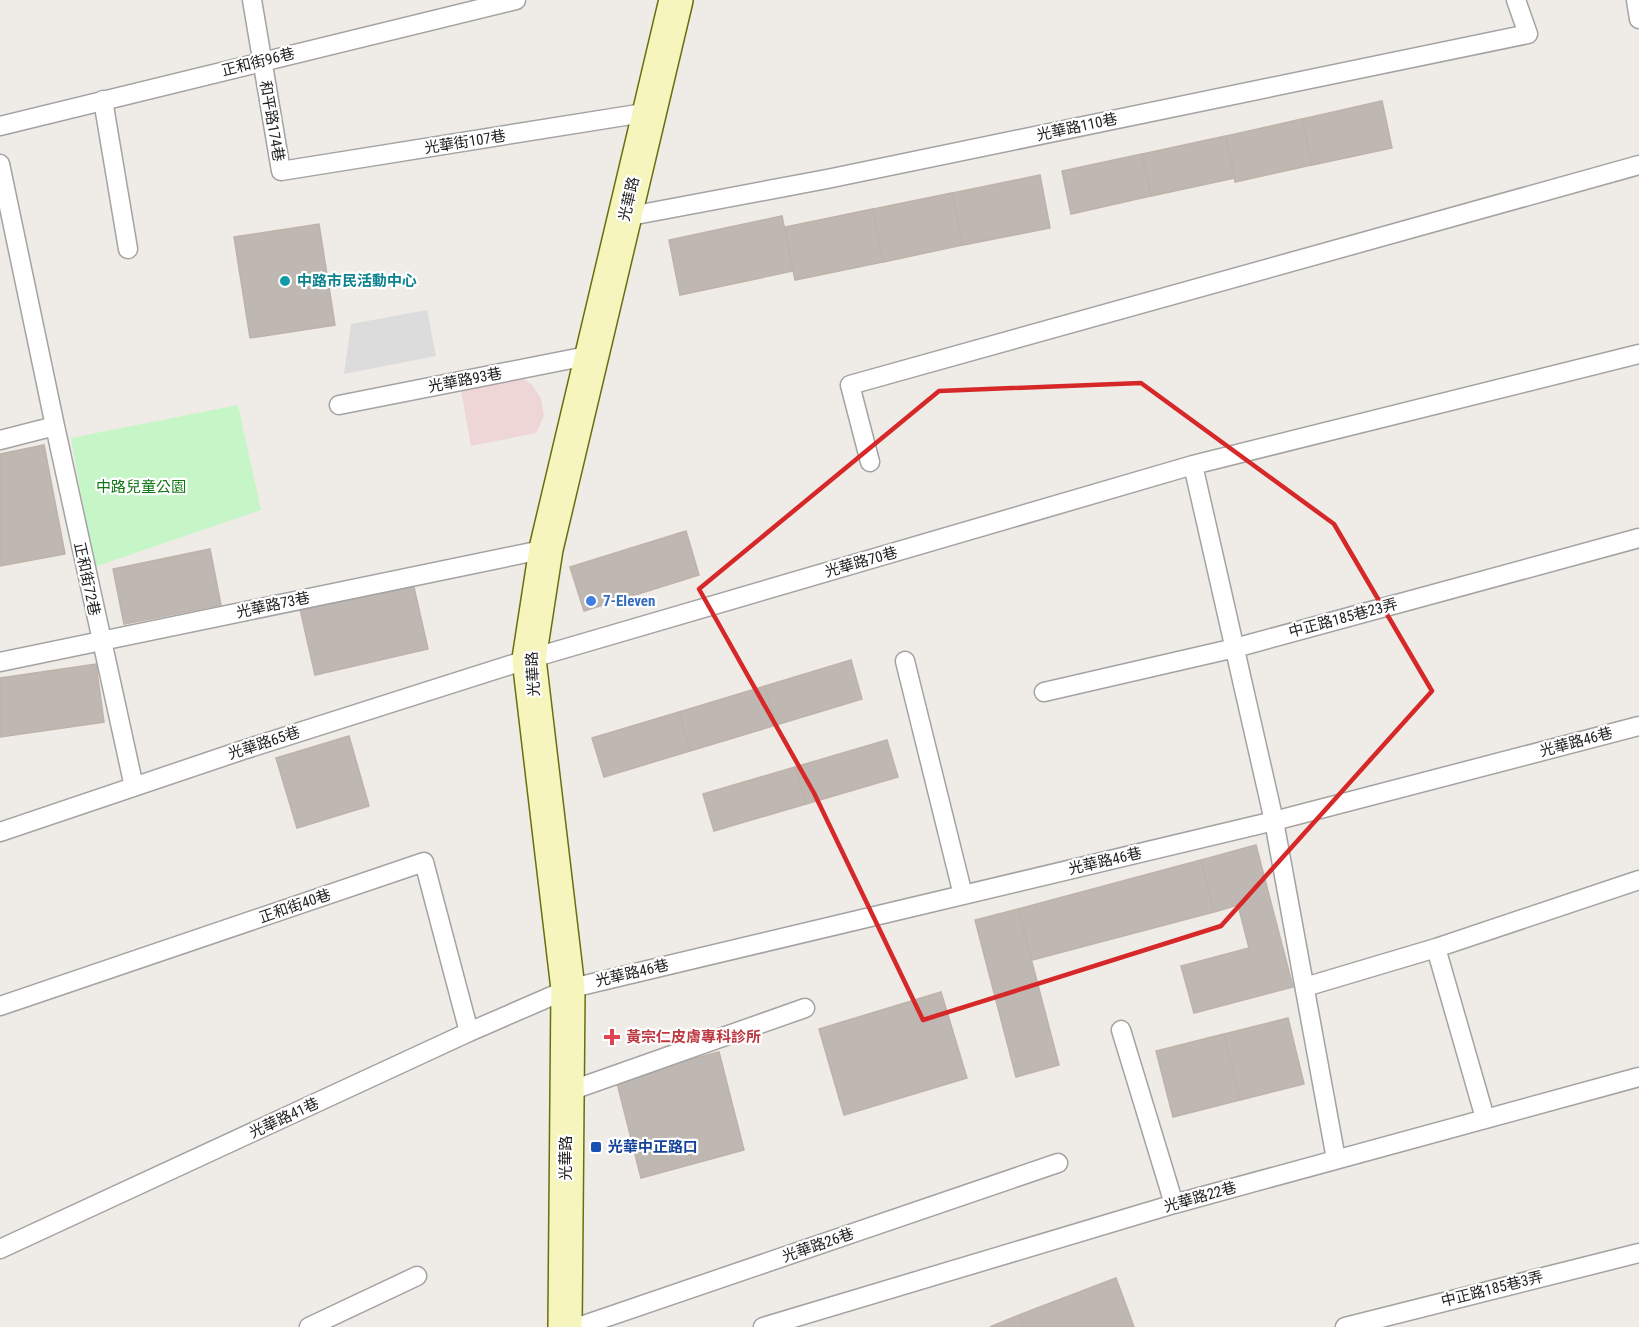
<svg xmlns="http://www.w3.org/2000/svg" width="1639" height="1327" font-family="'Roboto Condensed','Noto Sans TC',sans-serif">
<style>
.residential{fill:#dddcdc}
.commercial{fill:#eed6d6}
.park{fill:#c6f6c8}
.building{fill:#bfb7b2;stroke:#bfb2a9;stroke-width:1.5}
.lines{fill:none;stroke-linecap:round;stroke-linejoin:round}
.lane-casing{stroke:#a3a3a3;stroke-width:21}
.secondary-casing{stroke:#686f0d;stroke-width:36}
.lane{stroke:#fff;stroke-width:18}
.secondary{stroke:#f5f5bd;stroke-width:33}
.marked{fill:none;stroke:#d62828;stroke-width:4.5;stroke-linejoin:round}
.culture-dot{fill:#0f9aa8;stroke:#fff;stroke-width:2}
.shop-dot{fill:#3f7fe0;stroke:#fff;stroke-width:2}
.health-dot{fill:#e0444e;stroke:#fff;stroke-width:2}
.transit-dot{fill:#1a4fb4;stroke:#fff;stroke-width:2}
.labels{text-anchor:middle;dominant-baseline:central;stroke-width:4.5;stroke-linejoin:round;paint-order:stroke}
.street-label{font-size:15px;fill:#1f1f1f;stroke:#fff}
.culture-label{font-size:15px;font-weight:bold;fill:#0d838f;stroke:#fff;text-anchor:start}
.park-label{font-size:15px;fill:#137617;stroke:#fff}
.shop-label{font-size:15px;font-weight:bold;fill:#366cbe;stroke:#fff;text-anchor:start}
.health-label{font-size:15px;font-weight:bold;fill:#be3a42;stroke:#fff;text-anchor:start}
.transit-label{font-size:15px;font-weight:bold;fill:#164399;stroke:#fff;text-anchor:start}
</style>
<rect width="100%" height="100%" fill="#efebe6"/>
<path class="residential" d="M427,310L436,356L344,374L351,324Z"/>
<path class="commercial" d="M523,378L532,385L541,398L544,416L536,433L471,446L461,390Z"/>
<path class="park" d="M238,405L261,510L94,567L71,438Z"/>
<path class="building" d="M1382,101L1392,148L1312,165L1302,119Z
M1302,119L1312,165L1235,182L1226,136Z
M1226,136L1235,178L1151,196L1142,154Z
M1142,154L1151,196L1071,214L1062,171Z
M1040,175L1050,228L963,245L952,193Z
M952,193L963,245L883,262L873,209Z
M873,209L883,262L795,280L785,227Z
M782,216L793,271L680,295L669,240Z
M319,224L335,325L250,338L234,237Z
M44,445L65,554L0,566V454Z
M686,531L699,575L584,611L570,567Z
M210,549L221,605L124,624L113,569Z
M413,583L428,649L315,675L300,609Z
M851,660L862,699L776,725L765,686Z
M96,664L104,722L0,737V678Z
M765,686L776,725L690,751L679,712Z
M679,712L690,751L604,777L592,738Z
M349,736L369,806L297,828L276,758Z
M887,740L898,777L806,804L795,767Z
M795,767L806,804L714,831L703,794Z
M1256,845L1293,987L1194,1013L1181,966L1249,948L1238,905L1214,912L1201,860Z
M1201,860L1214,912L1032,960L1018,909Z
M1018,909L1059,1065L1016,1077L975,920Z
M941,992L967,1078L844,1115L819,1029Z
M1288,1018L1304,1084L1240,1100L1224,1034Z
M1224,1034L1240,1100L1173,1117L1156,1051Z
M719,1052L744,1150L641,1178L616,1079Z
M1116,1278L1134,1327H1024L1019,1315Z
M1019,1315L1024,1327H990Z"/>
<g class="lines">
<g class="lane-casing">
<path id="lane" d="M252,0L281,171L650,112
M1636,0L1639,19
M103,100L128,249
M0,126L516,0
M0,164L55,426
M625,217L827,179L1528,34L1516,0
M339,405L592,355
M0,440L55,426L134,787
M870,462L850,385L1639,165
M1193,465L1274,821L1336,1159
M905,661L963,895
M0,662L546,549
M1044,692L1235,648L1639,538
M0,832L243,750L529,659L1193,465L1639,354
M1436,948L1485,1118
M1305,987L1436,948L1639,880
M0,1006L424,862L469,1032
M1121,1030L1174,1204
M567,1092L805,1008
M0,1249L469,1032L568,989L1274,821L1639,726
M309,1327L417,1276
M578,1327L1058,1163
M763,1327L1174,1204L1639,1077
M1345,1327L1639,1253"/>
</g>
<g class="secondary-casing">
<path id="secondary" d="M565,1327L568,989L529,659L546,549L676,0"/>
</g>
<use href="#lane" class="lane"/>
<use href="#secondary" class="secondary"/>
</g>
<path class="marked" d="M1141,383L1334,524L1432,691L1221,926L923,1020L814,793L699,589L939,391Z"/>
<circle class="culture-dot" cx="285" cy="281" r="6"/>
<circle class="shop-dot" cx="591" cy="601" r="6"/>
<path class="health-dot" d="M609 1028h6v6h6v6h-6v6h-6v-6h-6v-6h6z"/>
<rect class="transit-dot" x="590" y="1141" width="12" height="12" rx="3"/>
<g class="labels">
<g class="street-label">
<text transform="translate(258 62) rotate(-14)">正和街96巷</text>
<text transform="translate(272 121) rotate(80)">和平路174巷</text>
<text transform="translate(1077 127) rotate(-12)">光華路110巷</text>
<text transform="translate(465 142) rotate(-9)">光華街107巷</text>
<text transform="translate(629 199) rotate(-77)">光華路</text>
<text transform="translate(465 380) rotate(-11)">光華路93巷</text>
<text transform="translate(861 562) rotate(-16)">光華路70巷</text>
<text transform="translate(87 579) rotate(78)">正和街72巷</text>
<text transform="translate(273 605) rotate(-12)">光華路73巷</text>
<text transform="translate(1343 618) rotate(-15)">中正路185巷23弄</text>
<text transform="translate(533 674) rotate(-93)">光華路</text>
<text transform="translate(1576 742) rotate(-15)">光華路46巷</text>
<text transform="translate(264 743) rotate(-18)">光華路65巷</text>
<text transform="translate(1105 861) rotate(-13)">光華路46巷</text>
<text transform="translate(295 906) rotate(-19)">正和街40巷</text>
<text transform="translate(632 973) rotate(-13)">光華路46巷</text>
<text transform="translate(284 1118) rotate(-25)">光華路41巷</text>
<text transform="translate(566 1158) rotate(-90)">光華路</text>
<text transform="translate(1200 1197) rotate(-16)">光華路22巷</text>
<text transform="translate(818 1245) rotate(-19)">光華路26巷</text>
<text transform="translate(1492 1289) rotate(-14)">中正路185巷3弄</text>
</g>
<g class="culture-label">
<text x="297" y="281">中路市民活動中心</text>
</g>
<g class="park-label">
<text x="141" y="487">中路兒童公園</text>
</g>
<g class="shop-label">
<text x="603" y="601">7-Eleven</text>
</g>
<g class="health-label">
<text x="626" y="1037">黃宗仁皮膚專科診所</text>
</g>
<g class="transit-label">
<text x="608" y="1147">光華中正路口</text>
</g>
</g>
</svg>
